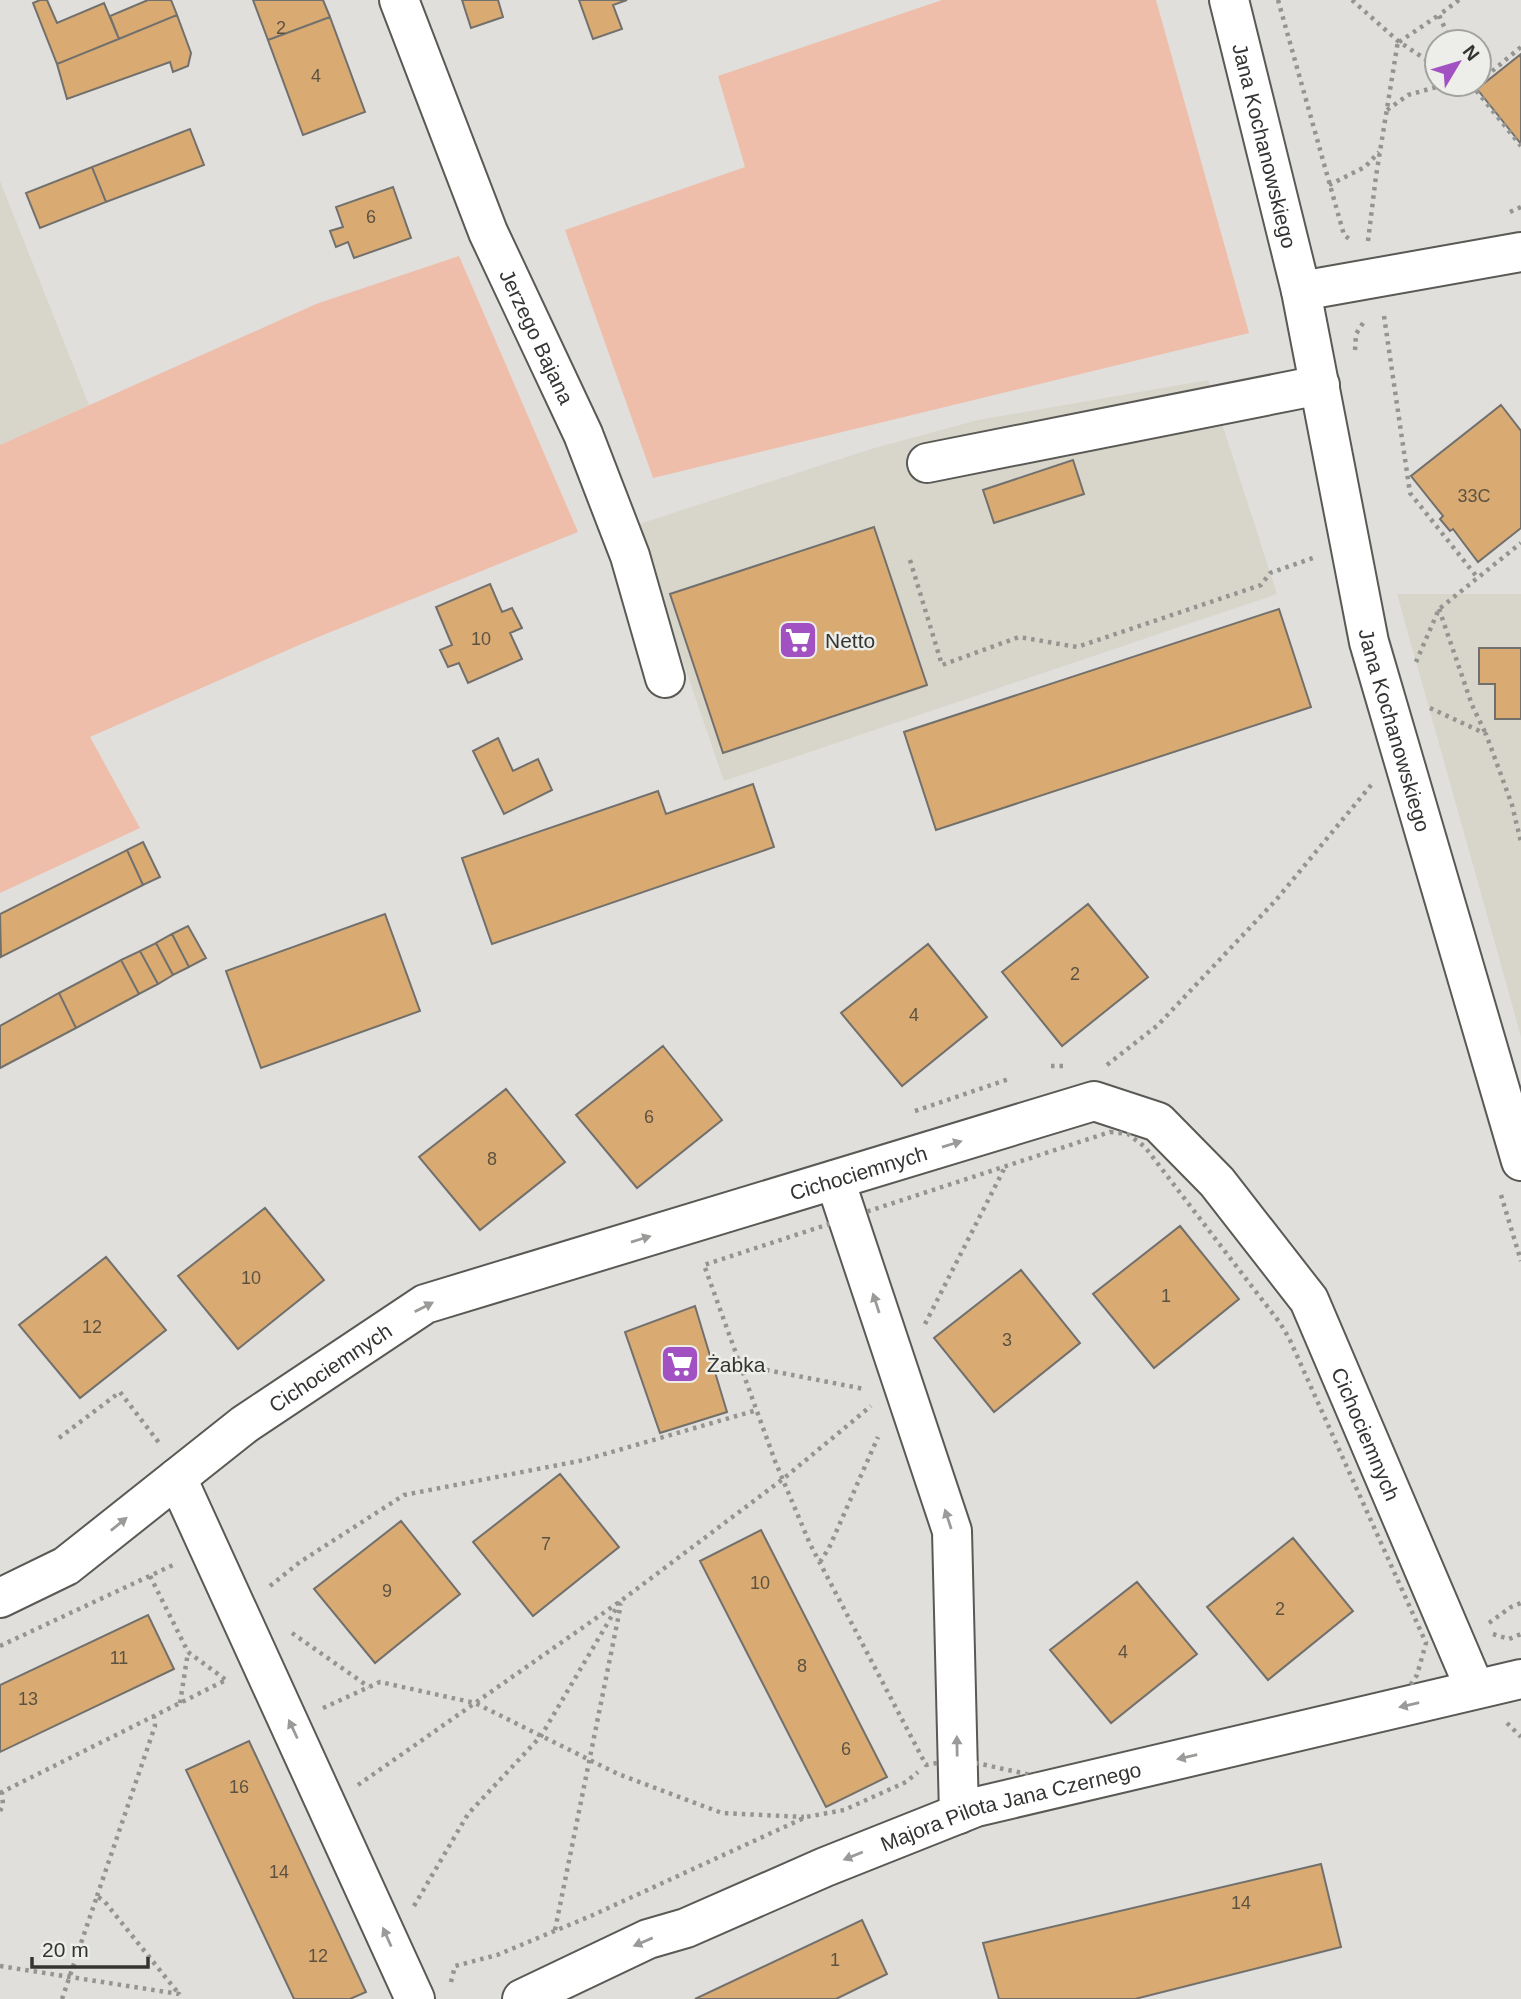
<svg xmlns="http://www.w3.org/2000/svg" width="1521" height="1999" font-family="Helvetica,sans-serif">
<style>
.built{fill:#d8d6cb}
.green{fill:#eebeab}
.building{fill:#d9ab72;stroke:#72706d;stroke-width:2}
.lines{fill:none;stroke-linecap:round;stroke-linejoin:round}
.minor-casing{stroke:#595955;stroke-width:42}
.path{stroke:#949491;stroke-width:4.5;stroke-dasharray:3.5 5;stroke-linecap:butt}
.minor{stroke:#fff;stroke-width:38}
.oneway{fill:#9a9a98}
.labels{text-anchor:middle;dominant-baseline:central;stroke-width:5;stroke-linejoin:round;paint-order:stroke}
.number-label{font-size:18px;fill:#5d5242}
.street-label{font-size:21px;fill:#343432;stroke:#edede9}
.poi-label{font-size:21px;fill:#343432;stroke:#edede9;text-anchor:start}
</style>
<rect width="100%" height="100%" fill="#e0dfdc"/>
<path class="built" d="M0,181L89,405L0,445Z
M1208,380L1277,594L724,781L636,525L871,449L978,420Z
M1397,594H1521V1037L1501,965Z"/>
<path class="green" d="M942,0H1156L1249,333L653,478L565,230L745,167L718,76Z
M459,256L578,532L306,642L90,737L140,828L0,893V445L316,304Z"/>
<path class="building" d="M40,0H47L57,23L104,3L119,39L57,64L33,3Z
M148,0H171L177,15L119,39L110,16Z
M253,0H323L330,17L268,40Z
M462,0H498L503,17L471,28Z
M579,0H627L613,5L622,29L593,39Z
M177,15L191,53L188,66L173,72L170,62L67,99L57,64Z
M330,17L365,112L303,135L268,40Z
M1521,54V144L1477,89Z
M190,129L204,165L106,202L92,167Z
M92,167L106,202L40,228L26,193Z
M393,187L411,238L354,258L348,242L336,247L330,231L343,227L336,207Z
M1501,405L1521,431V528L1478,562L1453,529L1450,531L1440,519L1443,516L1411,476Z
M1073,460L1084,494L994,523L983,490Z
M874,527L927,685L723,753L670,594Z
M490,584L502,612L512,608L522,628L510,633L522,659L468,683L459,663L448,667L440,650L452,645L436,607Z
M1279,609L1311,707L936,830L904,732Z
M1479,648H1521V719H1495V684H1479Z
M498,738L513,771L538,759L552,790L504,814L473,751Z
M753,784L774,847L492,944L462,858L658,791L666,814Z
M143,842L160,877L143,885L127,850Z
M127,850L143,885L1,957L0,914Z
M1088,904L1148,977L1062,1046L1002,972Z
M385,914L420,1011L261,1068L226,971Z
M188,926L206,958L189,967L172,934Z
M172,934L189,967L173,975L156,943Z
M156,943L173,975L158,984L140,951Z
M928,944L987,1017L902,1086L841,1013Z
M140,951L158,984L139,994L121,960Z
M121,960L139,994L76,1028L59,993Z
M59,993L76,1028L0,1068V1026Z
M663,1046L722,1120L637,1188L576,1115Z
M506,1089L565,1162L480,1230L419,1157Z
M265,1208L324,1280L238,1349L178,1276Z
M1180,1226L1239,1299L1154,1368L1093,1294Z
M106,1257L166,1330L80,1398L19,1325Z
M1021,1270L1080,1343L994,1412L934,1338Z
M695,1306L727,1412L660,1433L625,1332Z
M560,1474L619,1547L533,1616L473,1542Z
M401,1521L460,1594L375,1663L314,1589Z
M761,1530L887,1777L826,1807L700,1561Z
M1293,1538L1353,1611L1268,1680L1207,1607Z
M1137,1582L1197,1654L1111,1723L1050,1650Z
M148,1615L174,1669L0,1752V1685Z
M249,1741L366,1992L350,1999H294L186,1770Z
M1321,1864L1341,1947L1135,1999H999L983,1943Z
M862,1920L887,1974L836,1999H695Z"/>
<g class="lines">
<g class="minor-casing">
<g id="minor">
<path id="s1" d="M399,0L488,232L583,434L630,556L665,678"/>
<path id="s2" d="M1229,0L1301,291L1369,642L1521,1161"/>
<path d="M1301,291L1521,252"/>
<path d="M927,463L1320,385"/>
<path d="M835,1180L952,1531L959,1814"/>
<path d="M177,1478L415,1999"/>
<path id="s3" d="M0,1598L66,1566L245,1424L425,1304L1094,1101L1158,1122L1217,1182L1309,1300L1475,1689"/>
<path id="s4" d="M522,1999L648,1939L686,1928L825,1867L976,1807L1521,1679"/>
</g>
</g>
<path class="path" d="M1278,0L1344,235L1352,241
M1352,0L1398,41L1437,67
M1399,42L1439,15
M1451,42L1439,15L1459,0
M1479,82L1521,47
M1471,84L1521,146
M1387,110L1408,95L1447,84
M1329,185L1365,167L1379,152
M1510,212L1521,207
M1368,241L1376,176L1398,41
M1384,316L1410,493L1477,577
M1355,350L1356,334L1365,320
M910,560L942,665L1019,637L1077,647L1261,585L1270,573L1313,558
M1439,609L1472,705L1486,734
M1416,662L1439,609L1521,543
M1430,708L1486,734L1512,805L1521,842
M1107,1065L1158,1025L1276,900L1372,784
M1051,1066H1067
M915,1111L1009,1079
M1110,1132L1128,1134L1145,1147L1280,1323L1289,1338L1426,1643L1417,1675L1407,1690L1045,1778L958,1759L926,1765L810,1544L775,1461L704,1265Z
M1501,1195L1521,1261
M925,1324L1004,1169
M741,1365L864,1389
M59,1438L120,1392L160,1444
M820,1562L829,1548L878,1437
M150,1576L188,1652L226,1680
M270,1586L300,1562L404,1495L584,1460L757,1410
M1489,1623L1511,1607L1521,1603
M292,1633L369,1687
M1493,1634L1509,1639L1521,1634
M0,1646L173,1565
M180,1703L188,1652
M323,1708L380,1682L475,1703L618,1774L722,1813L804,1817
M1507,1723L1521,1737
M358,1785L622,1600L783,1479L871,1406
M0,1793L228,1679
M0,1811L3,1805L2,1792
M97,1896L155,1726L154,1716
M414,1906L468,1814L541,1736L620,1602
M555,1930L621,1604
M0,1966L179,1994L182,1999
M451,1982L455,1966L497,1955L593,1915L806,1817L844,1810L906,1782L918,1772
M62,1999L97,1896L105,1902L179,1994"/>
<use href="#minor" class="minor"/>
</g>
<defs><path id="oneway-solid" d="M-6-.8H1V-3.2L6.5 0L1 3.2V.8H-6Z" transform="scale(1.75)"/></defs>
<g class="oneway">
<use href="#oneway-solid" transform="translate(952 1144) rotate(-17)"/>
<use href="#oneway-solid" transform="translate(641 1239) rotate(-17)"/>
<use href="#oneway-solid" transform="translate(876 1303) rotate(-108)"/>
<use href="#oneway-solid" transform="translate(424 1307) rotate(-27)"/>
<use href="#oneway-solid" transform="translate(948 1519) rotate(-108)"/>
<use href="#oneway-solid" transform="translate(119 1524) rotate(-39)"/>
<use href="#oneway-solid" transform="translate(1409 1705) rotate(167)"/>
<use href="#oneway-solid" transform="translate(293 1729) rotate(-115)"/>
<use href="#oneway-solid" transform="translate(957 1746) rotate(-91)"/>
<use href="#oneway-solid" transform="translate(1187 1757) rotate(167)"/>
<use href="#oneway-solid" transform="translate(853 1856) rotate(158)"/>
<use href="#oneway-solid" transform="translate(387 1937) rotate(-114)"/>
<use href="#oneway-solid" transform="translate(643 1942) rotate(157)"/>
</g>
<defs>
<g id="supermarket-square" transform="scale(2.0125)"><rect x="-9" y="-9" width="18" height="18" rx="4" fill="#a151c2" stroke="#edede9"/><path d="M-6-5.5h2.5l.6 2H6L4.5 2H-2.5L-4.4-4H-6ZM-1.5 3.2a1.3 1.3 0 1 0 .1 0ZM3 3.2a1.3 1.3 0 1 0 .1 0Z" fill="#fff"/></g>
</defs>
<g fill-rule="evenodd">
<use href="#supermarket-square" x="798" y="640"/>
<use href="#supermarket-square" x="680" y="1364"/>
</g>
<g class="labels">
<g class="number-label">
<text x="281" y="28">2</text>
<text x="316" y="76">4</text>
<text x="371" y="217">6</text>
<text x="1474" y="496">33C</text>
<text x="481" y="639">10</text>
<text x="1075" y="974">2</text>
<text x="914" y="1015">4</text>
<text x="649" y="1117">6</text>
<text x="492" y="1159">8</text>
<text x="251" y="1278">10</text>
<text x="1166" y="1296">1</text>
<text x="92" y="1327">12</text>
<text x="1007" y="1340">3</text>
<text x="546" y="1544">7</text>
<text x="760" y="1583">10</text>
<text x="387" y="1591">9</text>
<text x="1280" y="1609">2</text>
<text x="1123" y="1652">4</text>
<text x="119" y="1658">11</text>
<text x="802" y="1666">8</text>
<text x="28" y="1699">13</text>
<text x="846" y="1749">6</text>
<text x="239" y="1787">16</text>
<text x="279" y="1872">14</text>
<text x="1241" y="1903">14</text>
<text x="318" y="1956">12</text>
<text x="835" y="1960">1</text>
</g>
<g class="street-label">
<text stroke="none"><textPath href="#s2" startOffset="150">Jana Kochanowskiego</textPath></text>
<text stroke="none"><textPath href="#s1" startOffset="364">Jerzego Bajana</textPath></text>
<text stroke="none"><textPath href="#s2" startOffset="749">Jana Kochanowskiego</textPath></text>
<text stroke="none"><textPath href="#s3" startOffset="971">Cichociemnych</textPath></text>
<text stroke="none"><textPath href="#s3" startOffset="404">Cichociemnych</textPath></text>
<text stroke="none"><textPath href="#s3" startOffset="1664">Cichociemnych</textPath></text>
<text stroke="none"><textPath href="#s4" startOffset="527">Majora Pilota Jana Czernego</textPath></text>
</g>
<g class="poi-label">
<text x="825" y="640">Netto</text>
<text x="707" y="1364">Żabka</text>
</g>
</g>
<g transform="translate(1458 63) rotate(52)"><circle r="33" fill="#edede9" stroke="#a3a3a0" stroke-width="2"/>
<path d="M0-5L12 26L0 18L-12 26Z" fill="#a151c2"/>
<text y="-10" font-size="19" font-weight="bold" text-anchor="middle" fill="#343432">N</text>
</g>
<path d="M32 1957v10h116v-10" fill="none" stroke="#343432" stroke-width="3.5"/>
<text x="42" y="1957" font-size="21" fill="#343432" stroke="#edede9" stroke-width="5" paint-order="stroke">20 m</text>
</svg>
